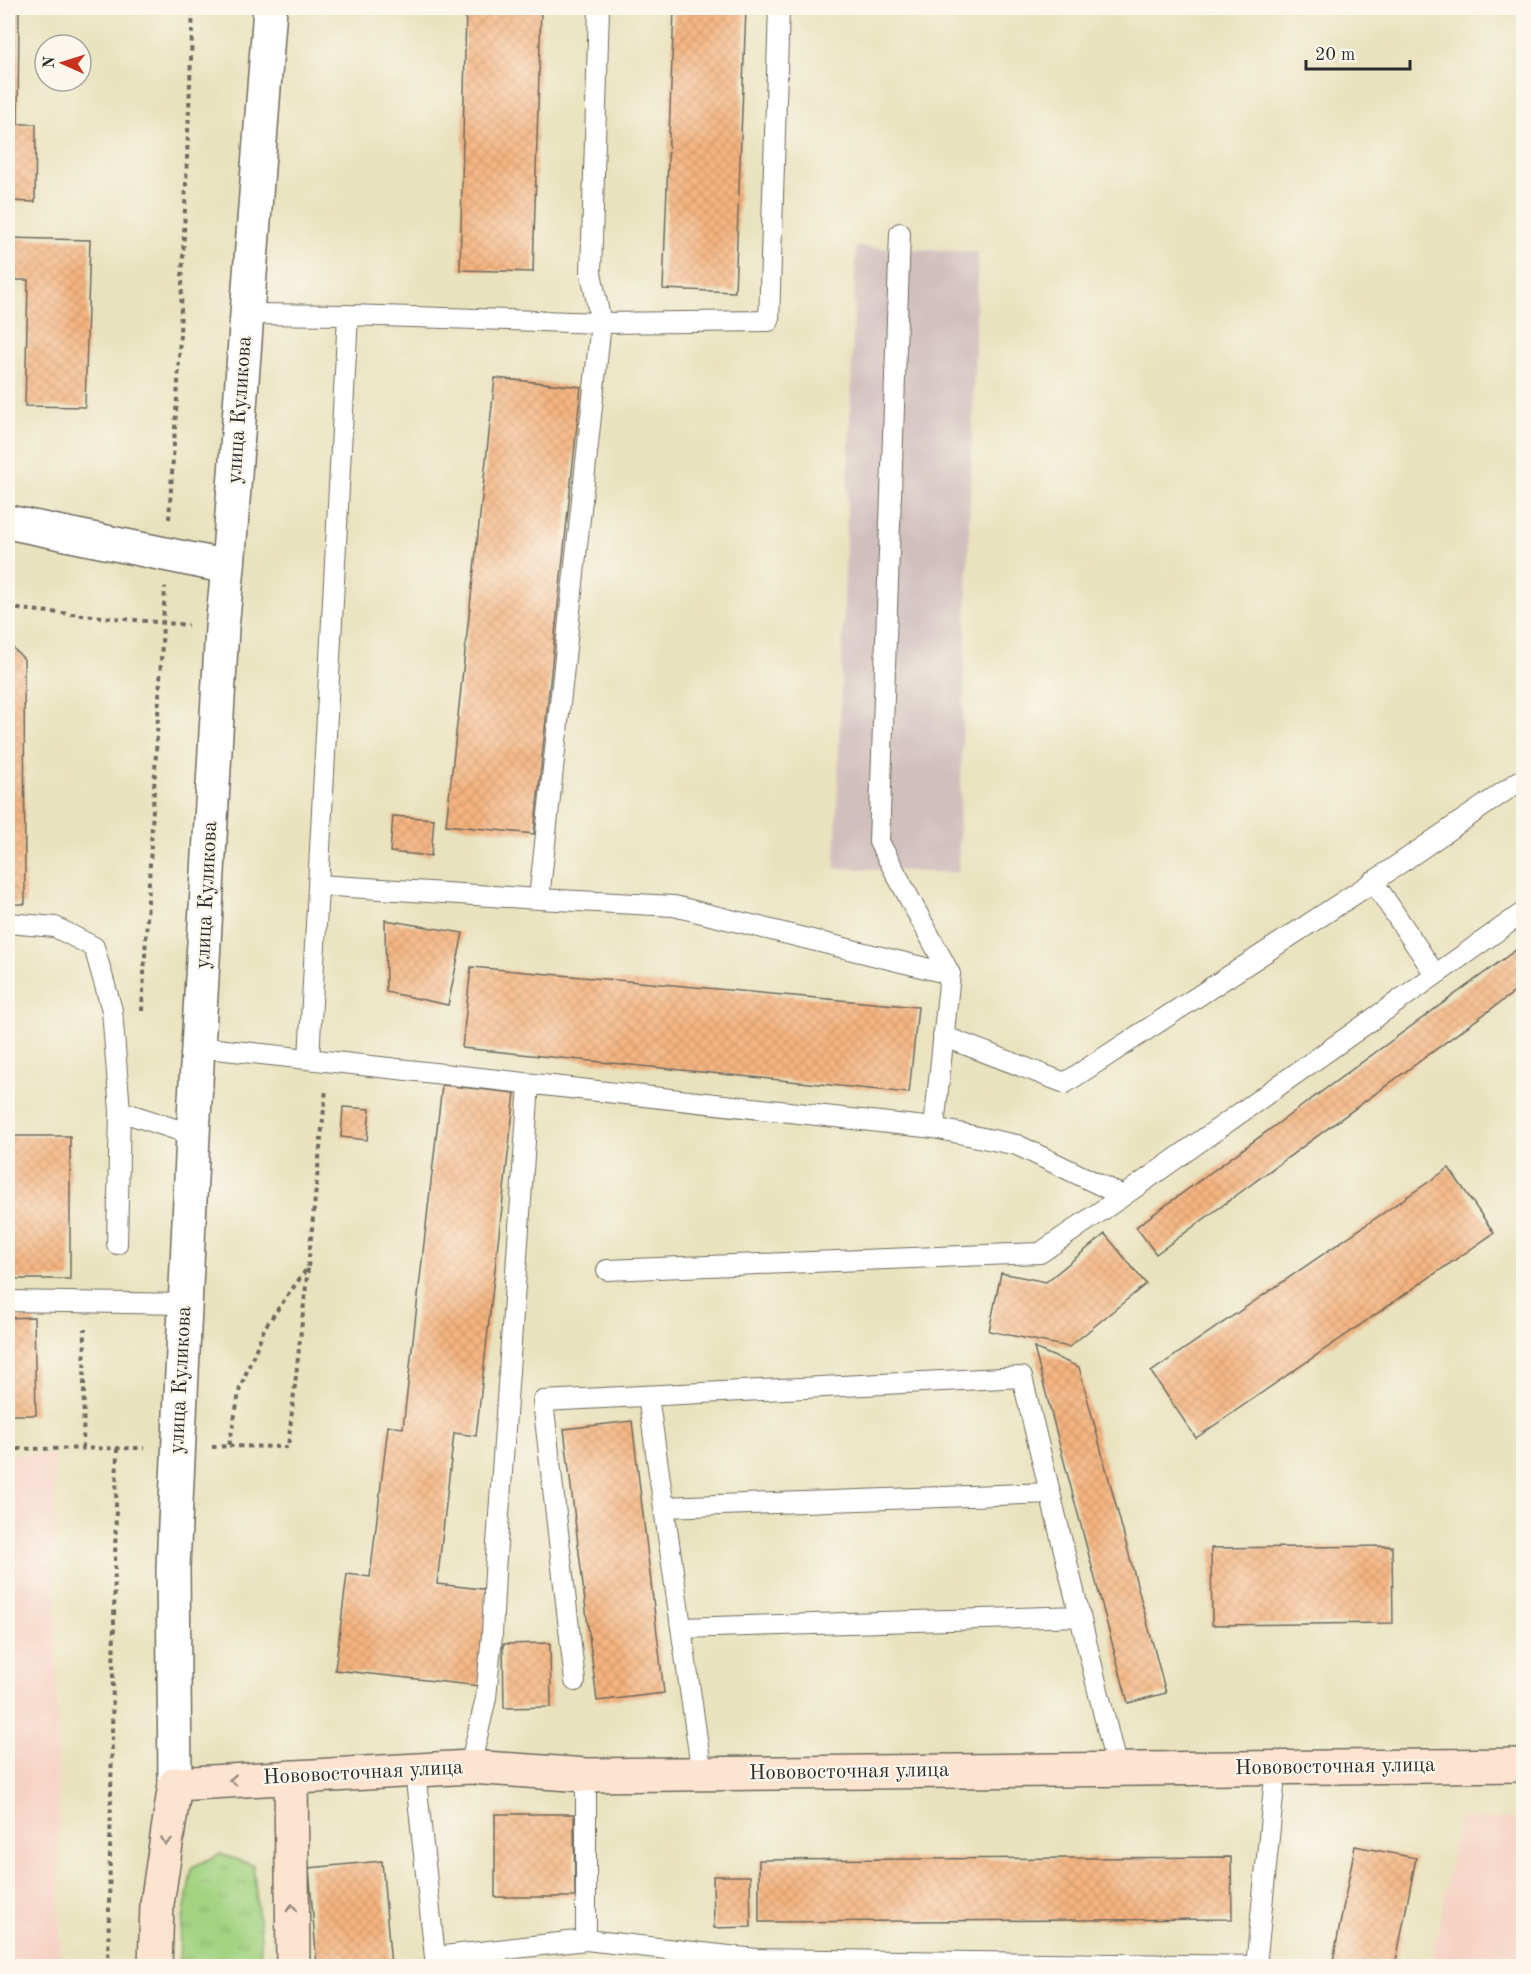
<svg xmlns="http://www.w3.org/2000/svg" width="1531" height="1974" font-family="'Old Standard TT',serif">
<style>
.built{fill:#f6d2c4}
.industrial{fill:#d1bfbe}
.grass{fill:url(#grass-tufts);stroke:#677f56;stroke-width:1.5}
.building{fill:url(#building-cross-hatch)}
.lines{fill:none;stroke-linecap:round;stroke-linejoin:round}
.lane-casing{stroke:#6e6b5e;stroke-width:22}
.street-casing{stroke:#6e6b5e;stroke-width:36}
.secondary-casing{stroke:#6e6b5e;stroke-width:36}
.path{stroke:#6e6b5e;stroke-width:4;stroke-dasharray:4.5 4.5;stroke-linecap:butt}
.lane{stroke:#fff;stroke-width:20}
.street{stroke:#fff;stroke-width:33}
.secondary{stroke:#fde4d0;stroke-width:33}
.oneway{stroke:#94887e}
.labels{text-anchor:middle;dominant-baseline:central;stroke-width:4.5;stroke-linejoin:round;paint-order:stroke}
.street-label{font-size:21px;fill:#2b2b2b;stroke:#fbf7ec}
</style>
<defs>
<pattern id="grass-tufts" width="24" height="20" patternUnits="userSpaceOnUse" patternTransform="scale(1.5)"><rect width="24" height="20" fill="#a3d381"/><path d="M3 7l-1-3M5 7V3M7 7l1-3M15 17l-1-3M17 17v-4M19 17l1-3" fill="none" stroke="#8cb570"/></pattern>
<pattern id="building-cross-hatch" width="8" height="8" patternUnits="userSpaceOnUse" patternTransform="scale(1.5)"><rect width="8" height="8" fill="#f5b480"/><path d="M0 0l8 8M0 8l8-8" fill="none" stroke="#d29b6f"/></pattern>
</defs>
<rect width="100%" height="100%" fill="#fbf7ec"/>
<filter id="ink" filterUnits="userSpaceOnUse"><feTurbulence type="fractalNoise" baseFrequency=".0167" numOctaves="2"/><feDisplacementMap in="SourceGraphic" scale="12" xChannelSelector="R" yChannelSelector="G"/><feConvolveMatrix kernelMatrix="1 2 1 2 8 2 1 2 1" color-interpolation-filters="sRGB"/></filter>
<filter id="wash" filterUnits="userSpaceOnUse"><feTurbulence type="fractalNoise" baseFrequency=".008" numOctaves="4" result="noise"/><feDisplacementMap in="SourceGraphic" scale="24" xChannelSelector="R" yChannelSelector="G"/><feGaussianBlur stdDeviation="1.35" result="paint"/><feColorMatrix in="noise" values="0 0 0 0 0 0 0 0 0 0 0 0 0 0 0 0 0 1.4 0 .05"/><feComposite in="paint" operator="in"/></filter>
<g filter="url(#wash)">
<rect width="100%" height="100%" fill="#e9e2be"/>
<path class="built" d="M8,1454H54L60,1966H8Z
M1459,1819H1523V1966H1431Z"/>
<path class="industrial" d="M856,247L978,252L958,873L835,868Z"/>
<path class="grass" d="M220,1854L253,1865L261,1938L260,1966H179L180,1938L192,1867Z"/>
<g id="blocks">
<path class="building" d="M8,8H19L18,124H36L35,202L8,201Z
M466,8H541L533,272L460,270Z
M674,8H746L735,292L663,289Z
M8,238L90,240L85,407L25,406L28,280H8Z
M495,378L581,387L534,834L446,825Z
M8,643L24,659L25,904H8Z
M393,816L434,819L431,856L390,852Z
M385,920L463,933L448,1005L386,992Z
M1524,944V985L1156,1254L1136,1227Z
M471,967L918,1007L909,1093L462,1048Z
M442,1085L515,1093L476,1436L454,1433L437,1584L491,1590L480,1686L335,1670L347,1574L370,1577L388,1426L403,1428Z
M343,1107L370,1109L367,1140L341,1137Z
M8,1136H70V1279H8Z
M1449,1168L1494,1233L1196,1438L1151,1372Z
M1105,1234L1146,1284L1069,1347L989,1331L1001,1273L1046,1282Z
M34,1317L36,1415H8V1318Z
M1034,1348L1079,1367L1166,1693L1128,1703Z
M632,1421L664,1693L597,1701L564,1429Z
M1392,1546L1393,1623L1212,1625L1211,1548Z
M550,1643L551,1707L504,1708L503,1644Z
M495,1814H574L575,1897H495Z
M1355,1846L1416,1858L1395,1966H1332Z
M1231,1857L1232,1919L759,1922V1860Z
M382,1861L391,1966H317L309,1868Z
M713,1876H750L751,1927L714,1928Z"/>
</g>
</g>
<g filter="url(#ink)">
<use href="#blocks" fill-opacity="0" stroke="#6e6b5e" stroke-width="1.5"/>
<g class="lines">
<g class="lane-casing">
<path id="lane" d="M900,233L879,842L950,974
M247,314L348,315L601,323L769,321L779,8
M1373,881L1435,974
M318,885L539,899
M8,923L55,927L94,947L112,1010L120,1111L193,1135
M943,1036L1065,1083L1367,886L1524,778
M198,1047L934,1128L950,974L674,906L539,899L601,323L591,273L599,8
M309,1059L348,315
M934,1128L1017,1145L1123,1196
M117,1244L120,1111
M607,1270L1040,1253L1123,1196L1524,912
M8,1301L185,1304
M648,1396L702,1774
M664,1507L1050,1493
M681,1628L1080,1616
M575,1681L543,1401L1022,1377L1117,1769
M470,1767L486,1698L492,1635L495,1572L529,1084
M415,1771L435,1957
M586,1940V1775
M436,1966L435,1957L586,1940L756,1959L1256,1966
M1256,1966L1276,1767"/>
</g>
<g class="street-casing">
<path id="street" d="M8,522L228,567
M175,1784L173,1567L193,1135L222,628L228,567L270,8"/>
</g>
<g class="secondary-casing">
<path id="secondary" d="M291,1777L293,1966
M155,1966L157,1904L175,1784L470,1767L586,1775L1524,1765"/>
</g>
<path class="path" d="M169,519L178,383L193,8
M8,608L188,625
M142,1011L165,587
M229,1446L288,1447L308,1268
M212,1447L229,1446L240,1388L265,1327L308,1267L326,1089
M83,1448L85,1329
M8,1449L145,1448
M108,1966L117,1448"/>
<use href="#lane" class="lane"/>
<use href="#street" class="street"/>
<use href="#secondary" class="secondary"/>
</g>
<defs><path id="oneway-chevron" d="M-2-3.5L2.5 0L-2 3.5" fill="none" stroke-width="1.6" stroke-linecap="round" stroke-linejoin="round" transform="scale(1.5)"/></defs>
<g class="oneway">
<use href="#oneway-chevron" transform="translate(233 1780) rotate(177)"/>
<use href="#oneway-chevron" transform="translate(166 1841) rotate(99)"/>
<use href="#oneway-chevron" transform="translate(292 1908) rotate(-90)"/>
</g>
</g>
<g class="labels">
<g class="street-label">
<text transform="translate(240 410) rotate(-86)">улица Куликова</text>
<text transform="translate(207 895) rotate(-87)">улица Куликова</text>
<text transform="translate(181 1380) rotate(-87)">улица Куликова</text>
<text transform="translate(1335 1767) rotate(-1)">Нововосточная улица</text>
<text transform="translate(849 1772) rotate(-1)">Нововосточная улица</text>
<text transform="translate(363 1773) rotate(-3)">Нововосточная улица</text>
</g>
</g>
<rect width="1531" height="1974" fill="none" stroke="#fbf7ec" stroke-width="30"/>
<g transform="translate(63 63) rotate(273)"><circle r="28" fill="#fbf7ec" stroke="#a8a59f" stroke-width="1.5"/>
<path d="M0-4.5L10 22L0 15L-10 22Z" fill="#c8321e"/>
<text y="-9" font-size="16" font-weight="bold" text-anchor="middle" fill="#2b2b2b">N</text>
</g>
<path d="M1306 60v9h104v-9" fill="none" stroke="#2b2b2b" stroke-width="3"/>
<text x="1315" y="60" font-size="18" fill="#2b2b2b" stroke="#fbf7ec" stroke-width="4.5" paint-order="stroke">20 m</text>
</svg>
